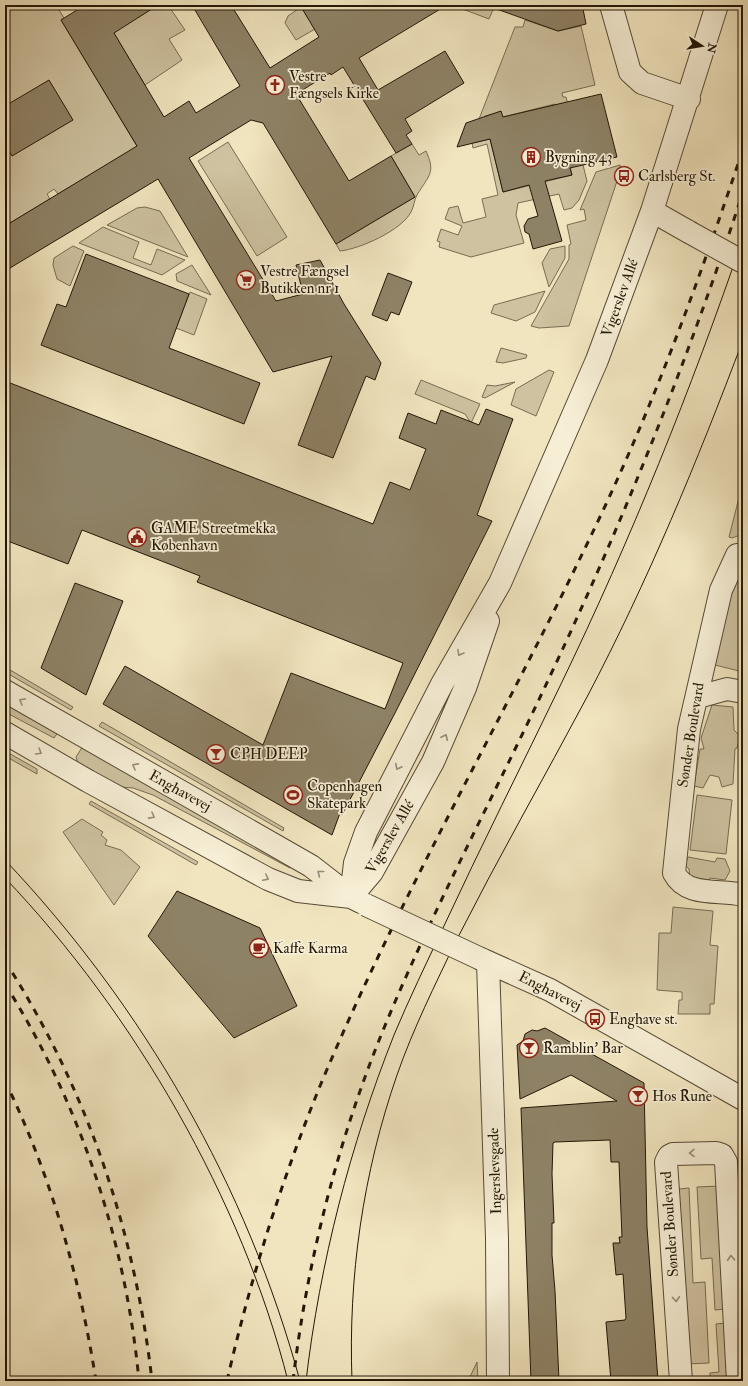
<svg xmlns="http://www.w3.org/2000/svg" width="748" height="1386" font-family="'IM FELL Double Pica',serif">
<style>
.green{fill:#cec2a0;stroke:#786c53}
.building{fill:#8e8266;stroke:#231706}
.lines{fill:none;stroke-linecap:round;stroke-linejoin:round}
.minor-casing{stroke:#564a34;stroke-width:24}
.minor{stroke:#f6eed5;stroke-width:22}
.tram{stroke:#231706;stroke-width:1}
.rail{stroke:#231706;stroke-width:3;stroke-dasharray:7 7;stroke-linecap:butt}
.minor-bridge-casing{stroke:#564a34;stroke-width:24;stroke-linecap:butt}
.minor-bridge{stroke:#f6eed5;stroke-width:22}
.oneway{stroke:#978d78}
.labels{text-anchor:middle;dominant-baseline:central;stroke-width:3.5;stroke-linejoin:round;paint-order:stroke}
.poi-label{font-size:15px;fill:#231706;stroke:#f6eed5;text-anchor:start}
.street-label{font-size:15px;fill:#231706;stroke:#f6eed5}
</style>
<rect width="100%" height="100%" fill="#f1e5bf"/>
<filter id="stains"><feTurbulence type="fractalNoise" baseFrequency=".005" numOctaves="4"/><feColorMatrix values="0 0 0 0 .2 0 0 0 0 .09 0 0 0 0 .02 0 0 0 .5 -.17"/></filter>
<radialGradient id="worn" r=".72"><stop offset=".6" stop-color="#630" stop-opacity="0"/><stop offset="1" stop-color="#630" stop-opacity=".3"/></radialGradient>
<path class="green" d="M5,5H56L64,18L61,20L138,148L58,194L54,189L47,194L50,199L5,226Z
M97,5L124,26L158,5H168L185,30L169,39L182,60L145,85Z
M452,5H495L489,19Z
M301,7L315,29L296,40L285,23L288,16Z
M525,20L558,31L581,26L595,85L562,93L563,97H566L587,181L579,200L572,208L564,210L559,194L518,203L516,215L524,243L471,257L439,247L440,242L437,241L441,229L458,235L462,226L445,219L449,208L458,206L463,223L486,217L482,199L498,195L487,144L473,148L472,143L490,139L503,192L572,175L555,104L503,117L501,112L485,116V118L479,119L515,27H523Z
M228,142L287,237L257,256L198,161Z
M412,144L419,155L426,151C436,173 429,175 417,195C414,200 414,207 411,212C402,230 360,249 340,251L336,244L415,197L391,156Z
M620,165L621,169L569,326L539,328L531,326L569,259V245L571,244L567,225L586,220L584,209L580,210L596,172Z
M145,207L160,211L188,257L107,225L137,208Z
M103,227L139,242L133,258L151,265L157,249L185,260L162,275L79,243Z
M73,246L84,251L70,286L57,279L53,265L54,258Z
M565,246V258L549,287L542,263L550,249Z
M192,265L211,295L177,281L176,274Z
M545,291L535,312L516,321L491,313L494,305Z
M190,292L207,299L194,335L176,328Z
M501,348L527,355L526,358L503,363L496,362Z
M549,370L554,372L536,416L511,405L516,389Z
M421,380L480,404L471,423L465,414L415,394Z
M515,382L485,398L482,397L487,385L495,386Z
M743,482V534L732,538L729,537Z
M743,573V672L707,663L725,590Z
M5,667L73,707L71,710L5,672Z
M5,701L59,731L54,738L5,712Z
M712,705L733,707L734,730L740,736L737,748L735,749L733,784L722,787L719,777L710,775L703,788L694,786L700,749H704L701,738Z
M102,722L284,828L283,831L99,726Z
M83,746L292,865L290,868L153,795L133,788L121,787L78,763L76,757Z
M5,751L37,769V774L5,756Z
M697,795L732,800L726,854L690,850Z
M91,801L198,862L196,865L89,804Z
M82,819L103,832L101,835L107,840L105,845L121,850L140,867L114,905L63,832Z
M688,857L715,862L717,858L725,859L730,871L725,880L710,878L709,880L690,877L689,869L685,865Z
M673,907L713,911L710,945L718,946L714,1004H710V1014H678L679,1000H682V992L657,990L659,933H671Z
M719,1186L725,1309L715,1310L712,1258L701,1259L697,1187Z
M689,1188L693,1283L705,1282L709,1363L687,1364L679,1189Z
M726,1323L731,1381H710V1373L719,1372L716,1324Z
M477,1362L478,1381H470L469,1379Z"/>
<path class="building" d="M85,5H158L114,33L164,117L189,101L196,113L240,86L192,5H231L270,68L319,37L300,5H447L359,58L378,90L445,51L464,83L405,119L412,131L406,135L412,144L396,153L343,67L331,75L330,73L296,94L349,181L391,156L415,197L336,244L263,123L251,120L189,158L276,301L303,294L296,265L320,260L344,304L381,363L375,380L366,376L333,458L298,445L332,356L273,372L158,179L5,271V226L137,146L61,20Z
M491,5H571L583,9L586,24L558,31L491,7Z
M49,80L73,120L12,156L5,145V106Z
M601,94L617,157L570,168L572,175L545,181L562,241L533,249L529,234L525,232L524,226L528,219L538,216L529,185L503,192L490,139L457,147L466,123L501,111L503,117Z
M86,254L189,294L169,348L260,383L244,424L41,345L57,304L66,307Z
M388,273L412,282L399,315L391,312L387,321L372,315Z
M5,381L373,524L390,482L410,490L426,449L399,438L408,413L436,424L441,410L479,425L486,409L513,419L477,515L492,521L395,713L342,815L340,813L332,835L103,704L125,666L263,745L291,673L385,709L403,663L197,582L200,576L82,530L68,564L5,540Z
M75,583L123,601L86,695L41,668Z
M177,891L260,928L297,1006L234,1038L148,936Z
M545,1028L644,1083L647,1227L658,1381H611L606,1322L625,1320L626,1318L623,1274L616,1275L613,1243H620L619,1237H622L619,1162H611L610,1140L555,1142L553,1143L552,1174L554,1223H552V1255L555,1291L559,1381H531L521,1108L617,1101L571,1075L520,1099L517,1045L523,1041L525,1034L532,1030L537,1031Z"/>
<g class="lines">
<g class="minor-casing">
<path id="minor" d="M611,5L630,72L642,83L689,99
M652,211L689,232
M737,555L721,590L689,729L674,873C687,898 720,889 743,895
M5,691L311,866L351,897L361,902
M698,697L727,689L743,692
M5,733L88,781L268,879L298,891L351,897
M351,897L355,863L366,832L442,684L500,583L597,360L652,211L717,5
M351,897L372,872L433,762L465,688L488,621
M481,959L550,990L743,1099
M488,962L497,1238L498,1381
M681,1381L666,1162L669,1156L673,1154L716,1153L722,1155L726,1162L738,1381"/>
</g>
<use href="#minor" class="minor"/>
<path class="tram" d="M5,860C144,1007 247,1186 300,1381
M5,878C134,1013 242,1199 288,1381
M306,1381C320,1262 350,1146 394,1035C409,999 426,964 443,928C481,846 522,765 561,684C631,539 691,390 743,238
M352,1381C348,1277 363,1173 397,1075C413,1029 435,985 456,941C498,858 544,778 587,697C648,581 697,462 743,340"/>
<path class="rail" d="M5,961C87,1089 135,1231 152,1381
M5,984C80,1103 126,1242 139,1381
M5,1081C51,1175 80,1278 96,1381
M227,1381C250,1280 281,1182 320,1086C401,892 509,709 599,519C656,399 701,275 743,149
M293,1381C307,1261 338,1140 384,1028C434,907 496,792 551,674C625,517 689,357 743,192"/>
<g class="minor-bridge-casing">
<path id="minor-bridge" d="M689,232L743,262
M366,905L481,959"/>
</g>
<use href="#minor-bridge" class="minor-bridge"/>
</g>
<defs><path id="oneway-chevron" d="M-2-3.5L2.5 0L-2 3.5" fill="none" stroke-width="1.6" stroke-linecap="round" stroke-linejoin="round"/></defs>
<g class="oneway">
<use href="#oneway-chevron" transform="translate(460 653) rotate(120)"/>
<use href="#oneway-chevron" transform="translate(22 701) rotate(-150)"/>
<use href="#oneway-chevron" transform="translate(445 737) rotate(-65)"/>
<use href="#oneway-chevron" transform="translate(39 752) rotate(30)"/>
<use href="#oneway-chevron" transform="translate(135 766) rotate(-151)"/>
<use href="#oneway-chevron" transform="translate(398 767) rotate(117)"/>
<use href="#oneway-chevron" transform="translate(152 816) rotate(29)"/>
<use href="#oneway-chevron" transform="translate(320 873) rotate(-142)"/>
<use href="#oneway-chevron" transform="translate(266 878) rotate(26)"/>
<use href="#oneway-chevron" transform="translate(692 1153) rotate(179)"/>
<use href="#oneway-chevron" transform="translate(731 1258) rotate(-93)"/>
<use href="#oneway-chevron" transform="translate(676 1299) rotate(86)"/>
</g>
<defs>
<g id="church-ring" transform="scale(1)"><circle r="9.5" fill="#f6eed5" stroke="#8f2418" stroke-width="1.5"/><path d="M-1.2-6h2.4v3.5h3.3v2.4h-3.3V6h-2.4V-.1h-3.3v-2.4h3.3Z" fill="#8f2418"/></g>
<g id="building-ring" transform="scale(1)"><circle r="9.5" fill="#f6eed5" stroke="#8f2418" stroke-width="1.5"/><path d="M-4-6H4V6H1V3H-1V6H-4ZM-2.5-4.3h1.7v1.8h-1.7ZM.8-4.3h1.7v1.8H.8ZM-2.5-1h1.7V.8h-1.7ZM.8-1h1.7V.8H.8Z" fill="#8f2418"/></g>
<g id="bus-ring" transform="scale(1)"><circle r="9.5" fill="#f6eed5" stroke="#8f2418" stroke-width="1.5"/><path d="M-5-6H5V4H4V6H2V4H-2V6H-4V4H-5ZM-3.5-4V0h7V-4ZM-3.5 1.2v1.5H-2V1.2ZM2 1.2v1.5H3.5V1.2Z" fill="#8f2418"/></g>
<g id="supermarket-ring" transform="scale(1)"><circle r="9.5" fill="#f6eed5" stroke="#8f2418" stroke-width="1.5"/><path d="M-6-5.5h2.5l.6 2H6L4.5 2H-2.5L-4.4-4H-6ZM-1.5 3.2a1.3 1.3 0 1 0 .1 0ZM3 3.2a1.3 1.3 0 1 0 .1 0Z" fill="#8f2418"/></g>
<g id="civic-ring" transform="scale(1)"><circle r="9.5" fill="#f6eed5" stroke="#8f2418" stroke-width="1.5"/><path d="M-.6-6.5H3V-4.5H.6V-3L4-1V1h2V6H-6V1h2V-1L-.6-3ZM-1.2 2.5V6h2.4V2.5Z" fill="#8f2418"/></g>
<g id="bar-ring" transform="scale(1)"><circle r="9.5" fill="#f6eed5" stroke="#8f2418" stroke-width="1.5"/><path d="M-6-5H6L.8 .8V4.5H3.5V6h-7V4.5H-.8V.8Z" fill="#8f2418"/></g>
<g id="stadium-ring" transform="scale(1)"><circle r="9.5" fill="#f6eed5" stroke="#8f2418" stroke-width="1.5"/><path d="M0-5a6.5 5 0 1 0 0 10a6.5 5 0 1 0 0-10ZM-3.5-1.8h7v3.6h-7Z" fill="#8f2418"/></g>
<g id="cafe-ring" transform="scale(1)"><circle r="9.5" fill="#f6eed5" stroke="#8f2418" stroke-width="1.5"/><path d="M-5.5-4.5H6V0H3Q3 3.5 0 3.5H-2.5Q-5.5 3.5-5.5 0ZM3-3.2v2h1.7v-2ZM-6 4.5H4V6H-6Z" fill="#8f2418"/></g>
</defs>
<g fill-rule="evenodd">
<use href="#church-ring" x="275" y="85"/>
<use href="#building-ring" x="531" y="157"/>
<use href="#bus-ring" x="624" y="176"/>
<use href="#supermarket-ring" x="246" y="280"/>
<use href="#civic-ring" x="137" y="537"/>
<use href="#bar-ring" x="216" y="754"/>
<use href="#stadium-ring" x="293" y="795"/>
<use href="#cafe-ring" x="259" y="948"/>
<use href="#bus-ring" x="595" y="1019"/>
<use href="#bar-ring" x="529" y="1048"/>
<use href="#bar-ring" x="638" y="1096"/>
</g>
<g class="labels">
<g class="poi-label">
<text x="289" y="76">Vestre<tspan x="289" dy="17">Fængsels Kirke</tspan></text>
<text x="545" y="157">Bygning 43</text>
<text x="638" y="176">Carlsberg St.</text>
<text x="260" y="271">Vestre Fængsel<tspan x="260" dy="17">Butikken nr 1</tspan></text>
<text x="151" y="528">GAME Streetmekka<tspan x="151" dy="17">København</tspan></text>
<text x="230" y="754">CPH DEEP</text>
<text x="307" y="786">Copenhagen<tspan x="307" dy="17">Skatepark</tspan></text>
<text x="273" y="948">Kaffe Karma</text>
<text x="609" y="1019">Enghave st.</text>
<text x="543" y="1048">Ramblin' Bar</text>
<text x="652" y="1096">Hos Rune</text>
</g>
<g class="street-label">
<text transform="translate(620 298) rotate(-70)">Vigerslev Allé</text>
<text transform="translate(691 735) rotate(-81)">Sønder Boulevard</text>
<text transform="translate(180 791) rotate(29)">Enghavevej</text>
<text transform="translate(390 837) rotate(-60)">Vigerslev Allé</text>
<text transform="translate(550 991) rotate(27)">Enghavevej</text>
<text transform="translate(495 1171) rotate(-92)">Ingerslevsgade</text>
<text transform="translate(670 1224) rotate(-94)">Sønder Boulevard</text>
</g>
</g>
<rect width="748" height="1386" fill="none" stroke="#f1e5bf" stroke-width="20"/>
<rect x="6" y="6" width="736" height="1374" fill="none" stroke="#231706" stroke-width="2"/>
<rect x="10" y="10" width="728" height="1366" fill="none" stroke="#231706"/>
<g transform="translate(702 46) rotate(102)" stroke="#f6eed5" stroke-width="3" paint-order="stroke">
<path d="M0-3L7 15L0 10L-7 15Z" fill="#231706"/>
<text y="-6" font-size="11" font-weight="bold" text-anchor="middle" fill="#231706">N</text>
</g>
<rect width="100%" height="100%" filter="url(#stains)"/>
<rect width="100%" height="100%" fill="url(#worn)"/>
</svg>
